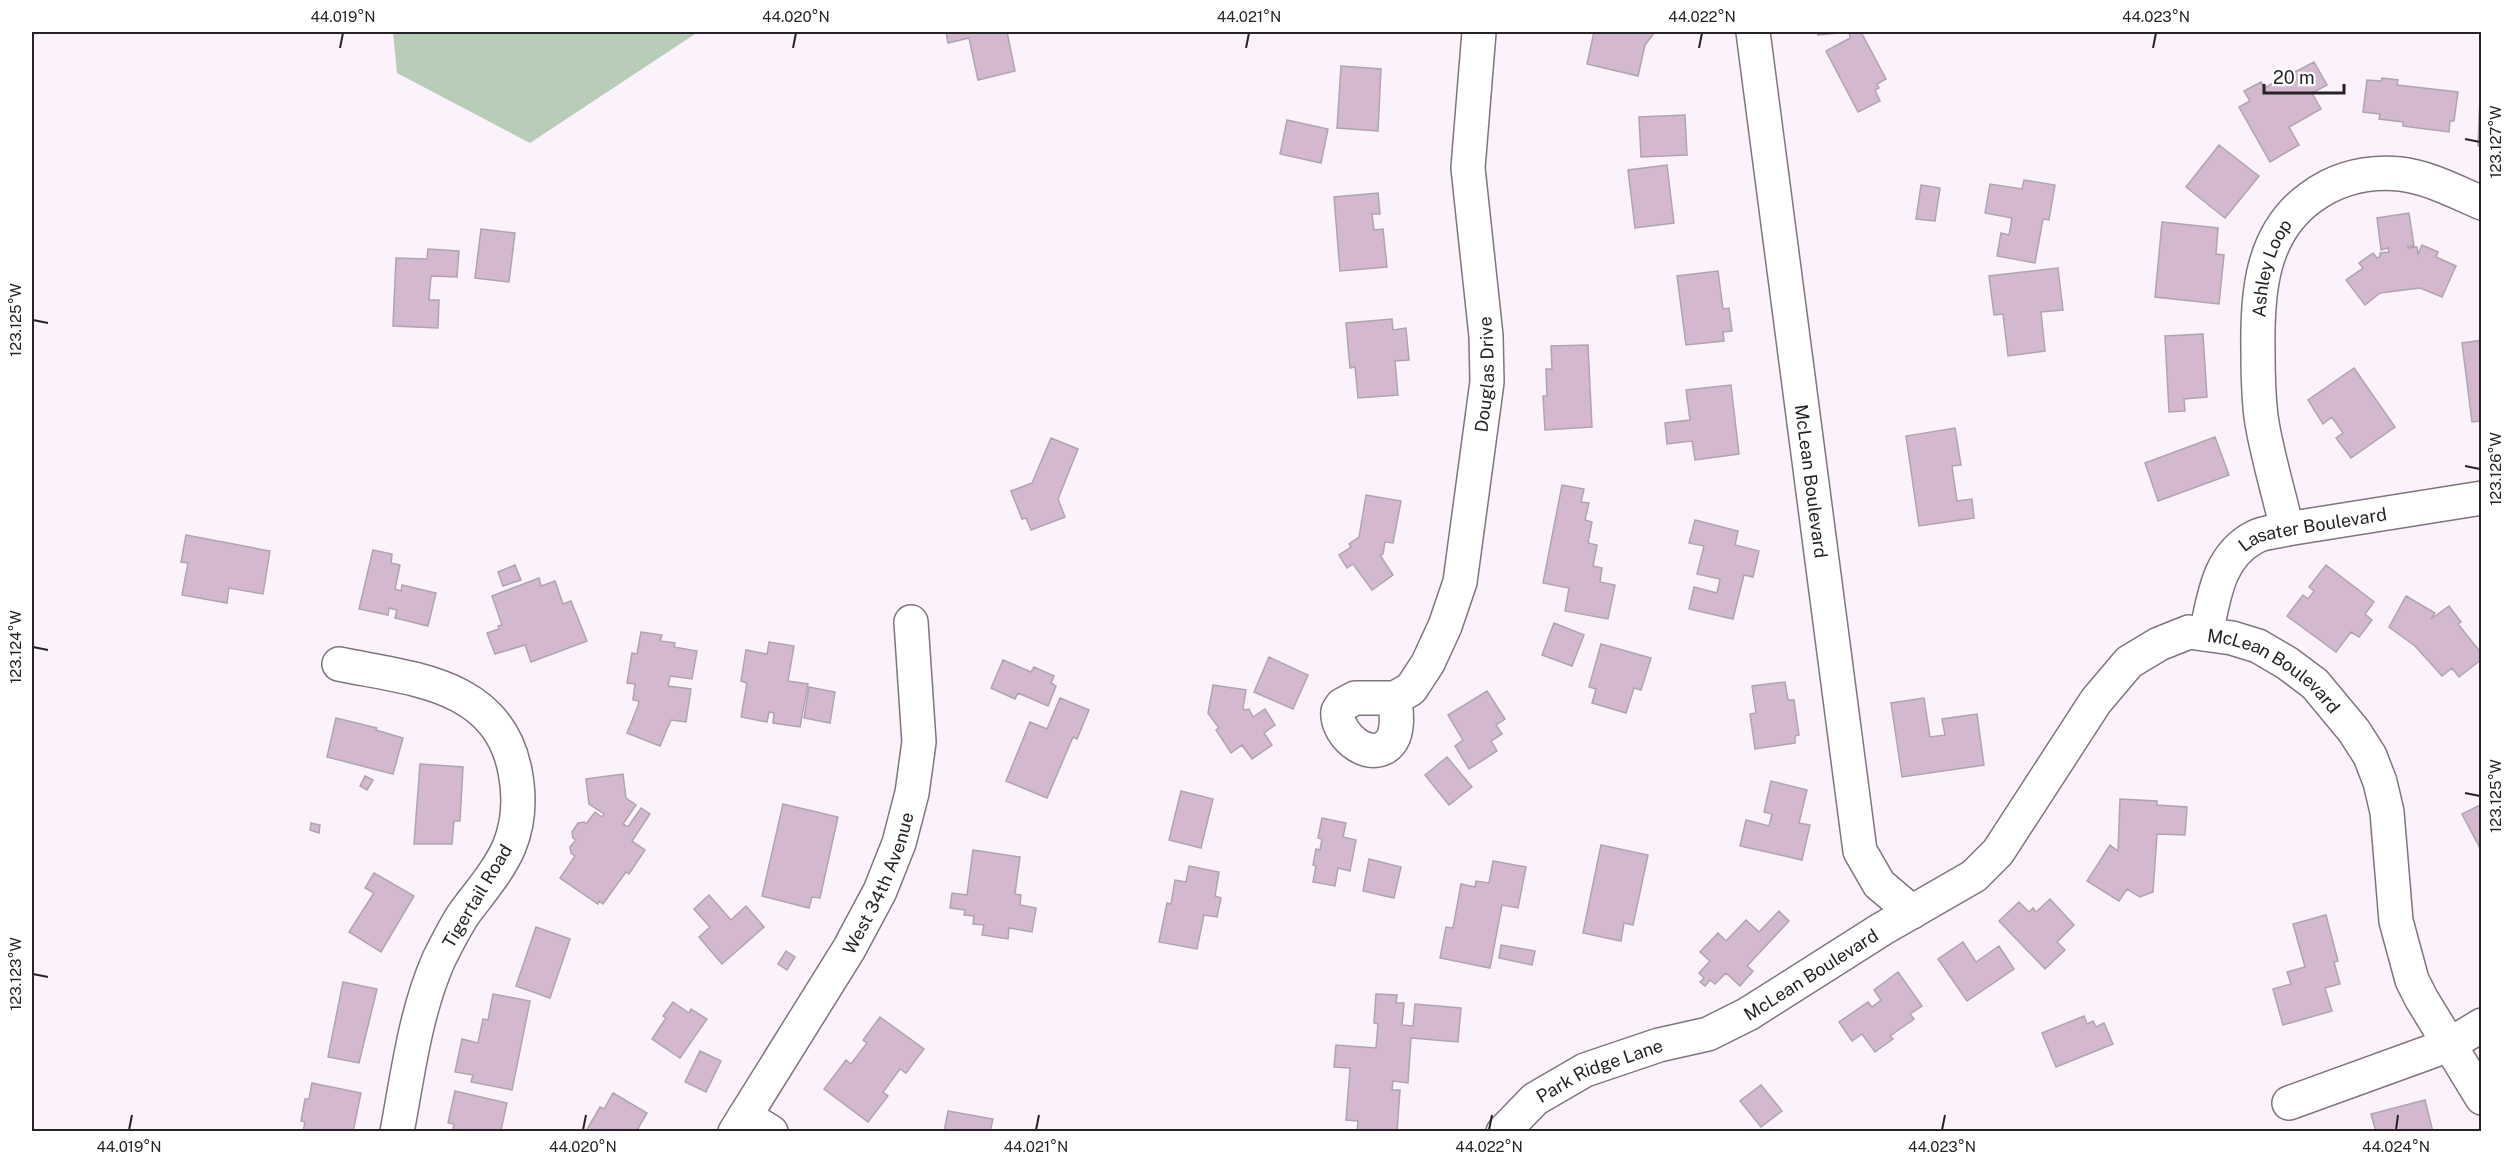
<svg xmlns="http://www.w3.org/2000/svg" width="2513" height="1163" font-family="'Public Sans',sans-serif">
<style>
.green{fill:#b7cdb7}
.building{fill:#d3b8d0;stroke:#afa5ae;stroke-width:1.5}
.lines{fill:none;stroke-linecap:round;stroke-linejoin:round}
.minor-casing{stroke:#7e757d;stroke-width:36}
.minor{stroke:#fff;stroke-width:33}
.ticks{fill:none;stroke:#262326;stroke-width:2}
.labels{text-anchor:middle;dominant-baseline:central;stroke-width:5;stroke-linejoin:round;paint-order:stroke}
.street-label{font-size:18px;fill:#262326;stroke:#fff}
.neatline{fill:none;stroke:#262326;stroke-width:2}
.ticks-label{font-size:15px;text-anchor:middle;fill:#262326}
</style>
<rect width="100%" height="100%" fill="#fcf2fb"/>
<path class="green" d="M393,32H698L530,143L397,73Z"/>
<path class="building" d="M946,32H1007L1015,71L978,80L969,38L948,43Z
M1594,32H1655L1645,45L1638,76L1587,64Z
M1817,32H1861L1886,79L1877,84L1879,88L1875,90L1880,101L1858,112L1826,51L1850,38L1849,32L1818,35Z
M2314,62L2327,85L2312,93L2321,109L2289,127L2299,145L2270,162L2239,107L2250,101L2244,91L2261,82L2265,88L2278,80L2276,75L2288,69L2291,74Z
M1341,66L1381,69L1378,131L1337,128Z
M2382,78L2398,80L2397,85L2458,92L2454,121H2450L2449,132L2403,126V122L2379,119L2380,114L2363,112L2367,80L2381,81Z
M2480,98L2482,99V146H2478Z
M1685,115L1687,155L1641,157L1639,117Z
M1287,120L1328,129L1321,163L1280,154Z
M2219,145L2259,176L2225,218L2186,187Z
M1667,165L1674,223L1635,228L1628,170Z
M2024,180L2055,185L2049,220L2043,219L2035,263L1997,256L2001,233L2009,235L2012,218L1985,213L1990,184L2022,189Z
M1921,185L1940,188L1935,221L1916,219Z
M1378,193L1380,214H1372L1374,230L1383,229L1387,267L1340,271L1334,197Z
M2409,213L2414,246H2408V248L2417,247L2418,254L2422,245L2438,252L2436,257L2456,266L2442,297L2420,288L2380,293L2365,305L2346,280L2363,268L2359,263L2373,253L2377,258L2380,257V253L2389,252L2388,248L2381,250L2377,218Z
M2162,222L2218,228L2216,254L2224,255L2219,304L2155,297Z
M481,229L515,233L509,282L475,278Z
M428,249L459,251L457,277L431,276L429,300H439L438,328L393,326L396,258L427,259Z
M2058,268L2063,310L2041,312L2045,351L2008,356L2003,314L1994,315L1989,276Z
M1718,271L1723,309L1729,308L1732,331L1723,332L1724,341L1686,345L1677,276Z
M1392,319L1393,330L1406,328L1409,360L1395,361L1398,395L1358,398L1355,367L1350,368L1346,323Z
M2203,334L2207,397L2184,399L2185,411L2169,412L2165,336Z
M2482,340V421L2472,422L2462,343Z
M1588,345L1592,427L1545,430L1543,396H1547L1546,369H1552L1551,346Z
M2354,368L2395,427L2351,458L2336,438L2343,433L2332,417L2323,424L2308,400Z
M1731,385L1739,454L1695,460L1692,441L1667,444L1665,423L1690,420L1686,390Z
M1955,428L1961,465L1952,466L1957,501L1972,499L1974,518L1919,526L1906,436Z
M2215,437L2229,475L2158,501L2145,463Z
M1051,438L1078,449L1058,499L1065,517L1031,530L1026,518L1022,519L1011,491L1032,483Z
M1562,485L1584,489L1581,502L1589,503L1585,520L1592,522L1588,543L1597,545L1593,566L1602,568L1600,582L1615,585L1608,619L1565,611L1569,588L1543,583Z
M1366,495L1401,501L1393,543L1385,542L1383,554L1380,555L1393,575L1372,590L1353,564L1347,568L1339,555L1351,547L1349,544L1359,537Z
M1695,520L1738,531L1735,545L1759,551L1753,577L1744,575L1733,619L1689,609L1694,587L1717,593L1720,579L1697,574L1704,546L1689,543Z
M186,535L270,551L263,594L229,588L227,603L182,595L188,563L181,562Z
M373,550L392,554L391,563L400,565L395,589L401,591L402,585L436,593L428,626L395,618L397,610L389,608L388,615L359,609Z
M515,565L521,580L503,586L498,572Z
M2326,565L2374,602L2365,614L2372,620L2359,637L2351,632L2336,652L2287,616L2303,595L2308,599L2314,591L2309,587Z
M539,578L541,586L555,581L563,604L571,601L587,641L531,662L525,645L495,654L487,633L499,629L498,626L502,625L492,596Z
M2406,596L2435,613L2431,619L2449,606L2461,622L2458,624L2482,654V659L2459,677L2452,668L2442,676L2415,646L2389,627Z
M1554,623L1584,635L1572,666L1542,655Z
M641,632L662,635L660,641L675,643L674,647L697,651L692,679L670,676L668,686L691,689L686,722L671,720L660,746L627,733L638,706L639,701L633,700L635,684L627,683L632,653L637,654Z
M769,642L794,646L788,681L808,684L800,727L773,723L774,713L769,712L767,722L741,717L747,683L741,681L746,650L767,654Z
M1601,644L1651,658L1641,690L1634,688L1626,713L1592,703L1596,689L1589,687Z
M1269,657L1308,675L1293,709L1254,692Z
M1003,660L1031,672L1034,667L1054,676L1051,683L1056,686L1048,706L1018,693L1015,699L991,688Z
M1785,682L1788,700H1794L1799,735L1795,736V743L1755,749L1750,714L1756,713L1752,686Z
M1213,685L1246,690L1243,708L1245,710L1249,709L1253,717L1265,709L1275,725L1264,733L1272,745L1252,759L1242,745L1231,753L1216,730L1219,728L1208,713Z
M809,687L835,692L830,723L804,718Z
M1487,691L1505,719L1496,725L1502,734L1491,741L1497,751L1469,769L1455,746L1463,740L1448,715Z
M1060,698L1089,710L1077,739L1073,737L1047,798L1006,781L1030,722L1047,729Z
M1924,698L1930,737L1945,735L1942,719L1977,714L1984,765L1902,777L1891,703Z
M336,718L377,728L376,730L403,738L393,774L327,757Z
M1447,757L1472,787L1449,805L1425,775Z
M420,764L463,767L460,821H454L452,844H414Z
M623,774L626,798L636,805L623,824L628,827L641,808L650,814L632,841L645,850L629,874L626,872L603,904L599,901L598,904L560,878L575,856L571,853L570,847L576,840L573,838L572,832L578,823L584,822L586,824L595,812L602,817L604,814L589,804L586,779Z
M365,776L373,780L367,790L360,786Z
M1771,781L1807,790L1799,823L1810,825L1802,860L1740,846L1746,820L1769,826L1772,814L1764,812Z
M1181,791L1213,799L1201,848L1169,840Z
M2120,799L2157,801V805L2187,807L2185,835L2157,834L2153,892L2140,897L2127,889L2119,901L2087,881L2110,845L2118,851Z
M783,804L838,817L820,898L812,897L809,908L762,896Z
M2482,804V852L2462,814Z
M1322,818L1346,823L1343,837L1356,840L1350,871L1338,868L1335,886L1313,882L1316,866L1313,865L1316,849L1320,850L1322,839L1318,838Z
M311,823L320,825L319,833L310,830Z
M1601,845L1648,855L1633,925L1624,923L1621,941L1583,933Z
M973,850L1020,857L1015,894L1021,895L1020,905L1036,908L1032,932L1009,928L1008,939L982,935L984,925L973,924L974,916L964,915L965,910L950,908L952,893L967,895Z
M1369,859L1401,867L1394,898L1363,891Z
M1493,861L1526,867L1518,908L1502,905L1490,968L1440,958L1446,927L1453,928L1461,884L1475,887L1476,881L1489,883Z
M1189,866L1219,872L1215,896L1221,898L1217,917L1204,915L1197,949L1159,942L1167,903L1171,904L1175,880L1186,882Z
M374,873L414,896L381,952L349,932L374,893L365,888Z
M709,895L731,920L746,906L764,927L722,964L699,937L710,927L694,909Z
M2050,899L2074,925L2057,942L2065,950L2045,969L1999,921L2019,902L2029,912L2033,908L2036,912Z
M1779,911L1789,921L1747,966L1753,971L1740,986L1726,973L1715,984L1710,980L1705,986L1700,982L1704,978L1699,973L1710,961L1700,952L1718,933L1726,941L1746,920L1759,932Z
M2326,915L2338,961L2334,962L2340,984L2325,988L2332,1011L2283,1025L2273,989L2291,984L2287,972L2305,967L2293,924Z
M536,927L570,939L550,998L516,986Z
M1963,942L1976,962L1999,946L2014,969L1967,1001L1938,959Z
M1501,945L1535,951L1532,965L1499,958Z
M786,951L795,957L787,970L778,964Z
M1898,972L1922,1006L1910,1014L1914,1019L1890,1036L1893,1039L1875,1052L1862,1034L1852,1041L1839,1022L1868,1002L1872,1007L1881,1000L1874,990Z
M343,982L377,989L359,1063L328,1057Z
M493,994L530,1001L512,1090L471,1082L473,1075L455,1072L462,1039L478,1043L483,1019L488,1020Z
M1376,994L1397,995L1396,1003H1404L1402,1025L1413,1026L1415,1004L1461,1008L1458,1042L1411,1038L1408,1083L1393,1081L1392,1090H1400L1397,1132H1357L1358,1121L1346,1120L1350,1068L1334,1067L1336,1045L1376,1048L1378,1024L1374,1023Z
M673,1002L689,1013L691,1009L707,1019L680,1058L652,1039L666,1018L663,1016Z
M2084,1016L2087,1024L2093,1021L2096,1027L2104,1023L2113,1044L2056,1067L2042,1033Z
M880,1017L924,1049L906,1073L900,1069L883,1092L888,1096L868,1122L824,1089L846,1060L851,1064L867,1043L863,1040Z
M700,1051L721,1061L706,1092L685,1082Z
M312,1083L361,1093L353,1132H303L305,1122L301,1121L305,1099H309Z
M1761,1085L1782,1111L1761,1127L1740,1101Z
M455,1091L507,1103L501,1130L506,1132H459L453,1129L454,1124L448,1123Z
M613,1093L647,1113L636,1132L586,1131L600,1107L604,1109Z
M2425,1100L2433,1132H2376L2371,1114Z
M948,1111L993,1119L990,1132H944Z"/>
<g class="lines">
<g class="minor-casing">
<g id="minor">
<path id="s1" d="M1753,32L1860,851L1879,884L1912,912"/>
<path id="s2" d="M2287,529C2279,494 2268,458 2262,423C2258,399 2258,374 2258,350C2257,294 2261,234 2310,198C2337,178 2367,171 2400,174C2428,177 2456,192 2482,203"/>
<path id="s3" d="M2206,634C2214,597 2218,556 2255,537C2264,532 2277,532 2287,529L2482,498"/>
<path d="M339,664C412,679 498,683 515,771C520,797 519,823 509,847C498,872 479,893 463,915C454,929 446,945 439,959C415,1013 408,1074 397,1132"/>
<path id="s4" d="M1395,698C1396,710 1399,728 1392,740C1374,767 1335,736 1338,711L1342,705L1355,698H1395L1411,689L1428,663L1445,626L1460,582L1487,382L1486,336L1468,168L1479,32"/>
<path d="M2289,1103L2449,1045L2482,1025"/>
<path d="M745,1116L771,1132"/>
<path id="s5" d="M735,1132L849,949L880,891L899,843L912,793L919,742L911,622"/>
<path id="s6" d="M1503,1132L1535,1099L1585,1070L1659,1045L1708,1034L1748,1014L1882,929L1974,876L1998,852L2096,701L2129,662L2159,644L2189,632L2232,638L2258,646L2287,663L2315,684L2354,731L2370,756L2380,782L2387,812L2396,921L2412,980L2421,998L2482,1098"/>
</g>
</g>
<use href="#minor" class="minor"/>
</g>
<path class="ticks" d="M340,48L343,33M793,48L796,33M1246,48L1249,33M1699,48L1702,33M2153,48L2156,33M2465,139L2480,142M33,320L48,323M2465,466L2480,469M33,647L48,650M2465,793L2480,796M33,974L48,977M129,1130L132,1115M583,1130L586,1115M1036,1130L1039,1115M1489,1130L1492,1115M1942,1130L1945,1115M2396,1130L2398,1115"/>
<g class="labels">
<g class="street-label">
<text stroke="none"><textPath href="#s2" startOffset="266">Ashley Loop</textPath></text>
<text stroke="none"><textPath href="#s4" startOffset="531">Douglas Drive</textPath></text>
<text stroke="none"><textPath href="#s1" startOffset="453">McLean Boulevard</textPath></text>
<text stroke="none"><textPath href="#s3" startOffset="171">Lasater Boulevard</textPath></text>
<text stroke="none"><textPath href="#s6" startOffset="970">McLean Boulevard</textPath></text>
<text stroke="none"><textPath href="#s5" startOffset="288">West 34th Avenue</textPath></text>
<text transform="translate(477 896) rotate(-59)">Tigertail Road</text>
<text stroke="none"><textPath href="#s6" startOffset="351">McLean Boulevard</textPath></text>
<text stroke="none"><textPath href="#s6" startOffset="117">Park Ridge Lane</textPath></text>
</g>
</g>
<rect width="2513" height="1163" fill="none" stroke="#ffffff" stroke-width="66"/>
<path d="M2264 84v9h80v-9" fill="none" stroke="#262326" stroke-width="3"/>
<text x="2273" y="84" font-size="18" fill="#262326" stroke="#ffffff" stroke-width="4.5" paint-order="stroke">20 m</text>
<rect x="33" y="33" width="2447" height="1097" class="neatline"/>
<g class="ticks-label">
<text x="343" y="22">44.019°N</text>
<text x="796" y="22">44.020°N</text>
<text x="1249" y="22">44.021°N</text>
<text x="1702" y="22">44.022°N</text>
<text x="2156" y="22">44.023°N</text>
<text transform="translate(2496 142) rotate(-90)" y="5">123.127°W</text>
<text transform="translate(16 320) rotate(-90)" y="5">123.125°W</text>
<text transform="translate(2496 469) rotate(-90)" y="5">123.126°W</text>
<text transform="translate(16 647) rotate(-90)" y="5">123.124°W</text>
<text transform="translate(2496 796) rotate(-90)" y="5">123.125°W</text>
<text transform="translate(16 974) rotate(-90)" y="5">123.123°W</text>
<text x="129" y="1152">44.019°N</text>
<text x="583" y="1152">44.020°N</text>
<text x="1036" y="1152">44.021°N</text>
<text x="1489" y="1152">44.022°N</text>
<text x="1942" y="1152">44.023°N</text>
<text x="2396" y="1152">44.024°N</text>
</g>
</svg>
